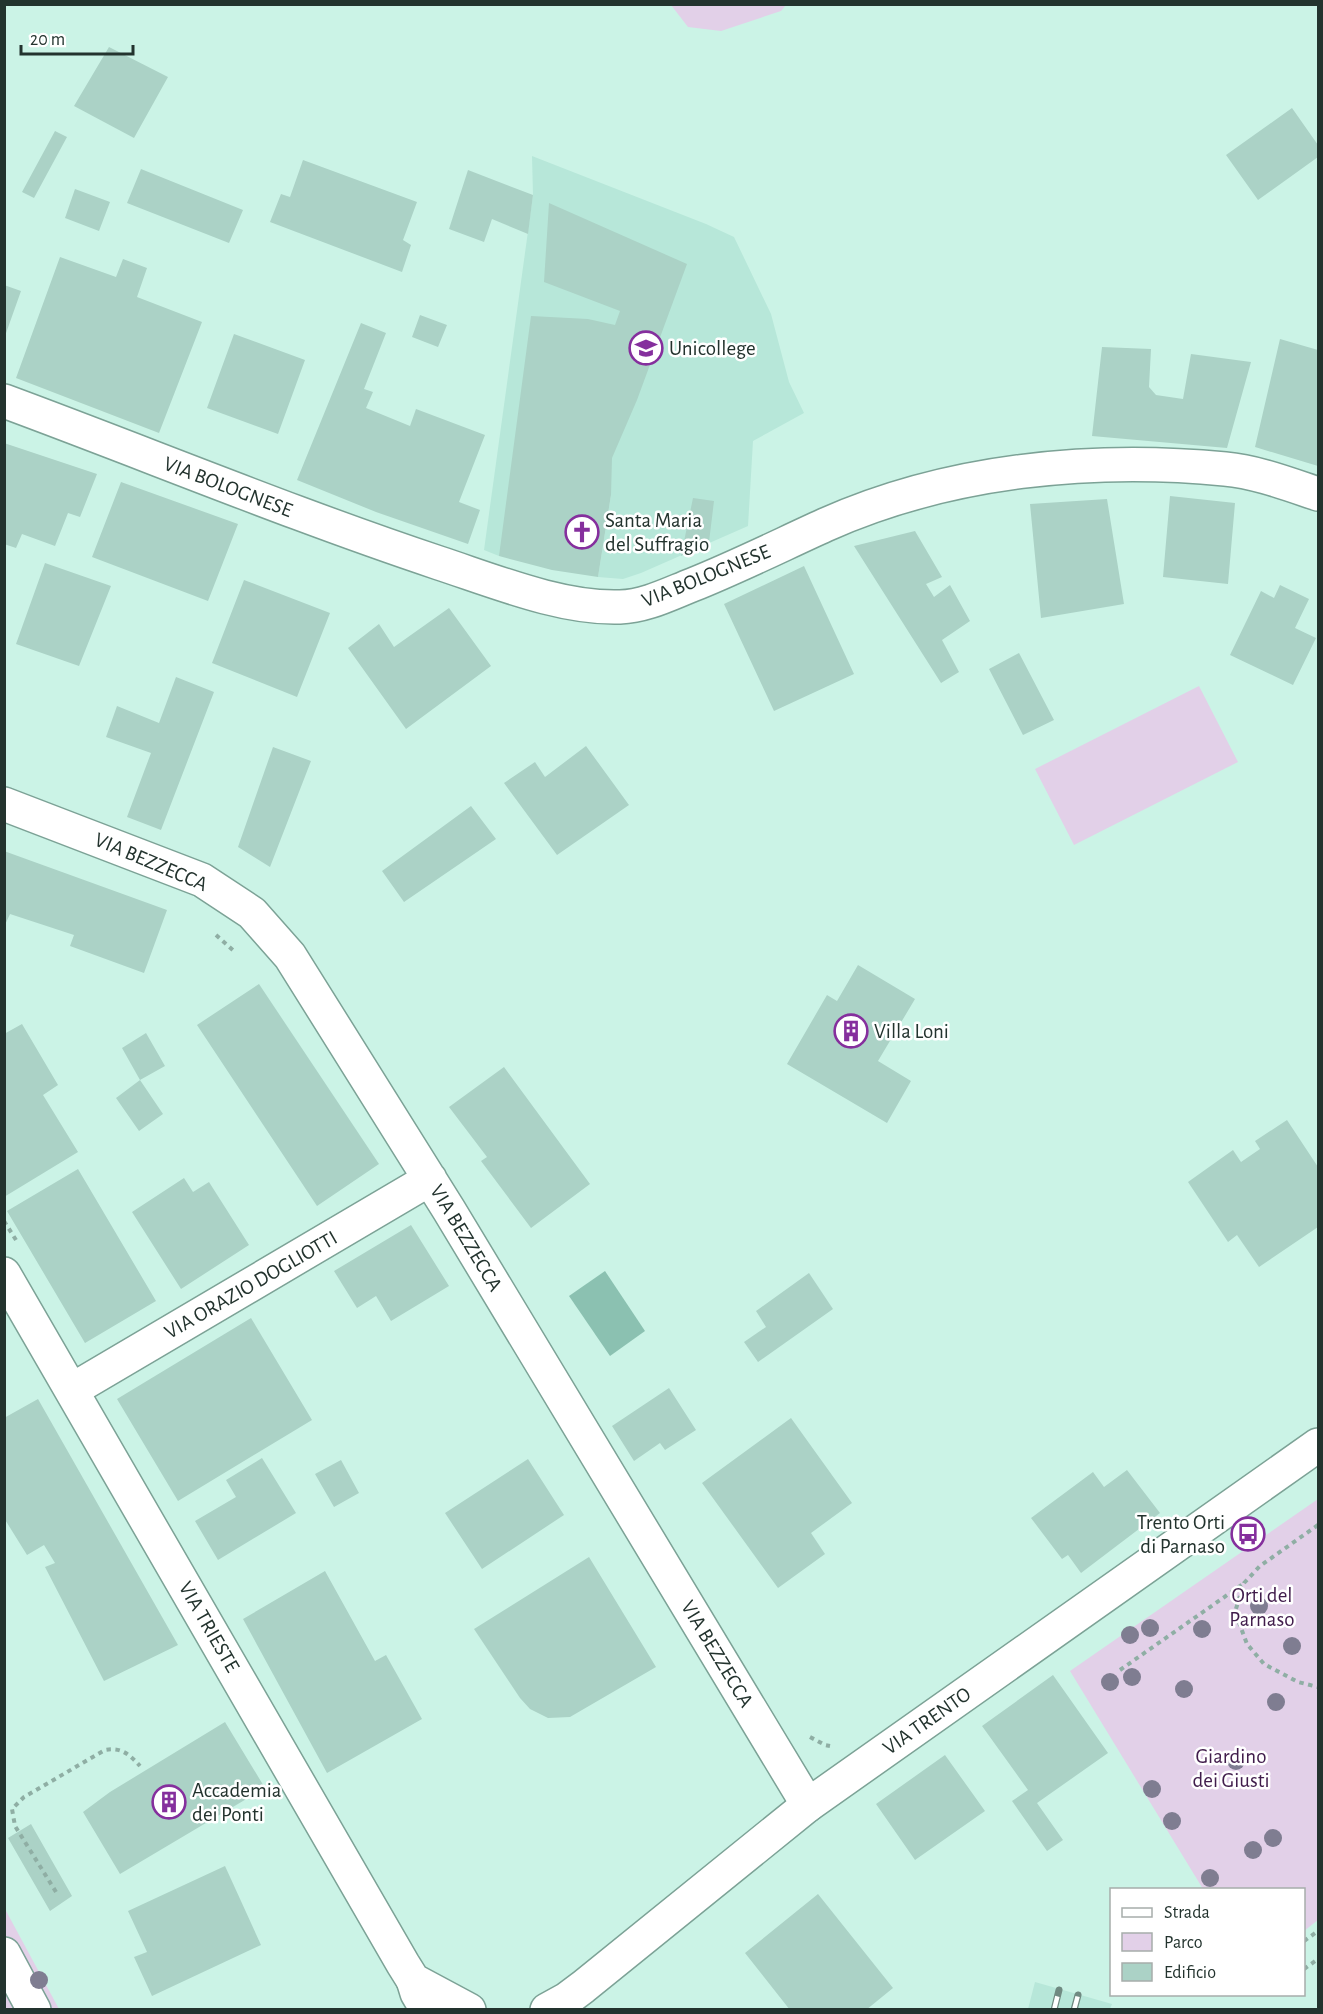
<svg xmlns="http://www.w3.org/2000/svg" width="1323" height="2014" font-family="'Alegreya Sans',sans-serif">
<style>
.built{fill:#b7e7d9}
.green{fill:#e2d0e8}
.water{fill:#8bc1b1}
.building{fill:#abd2c6}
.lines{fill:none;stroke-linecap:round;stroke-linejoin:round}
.minor-casing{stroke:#7ca296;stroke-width:36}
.major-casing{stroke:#7ca296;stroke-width:36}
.path{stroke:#8faea4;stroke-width:4;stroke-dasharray:4.5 4.5;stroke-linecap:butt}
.minor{stroke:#fff;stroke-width:33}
.major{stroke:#fff;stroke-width:33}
.rail-casing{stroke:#708a82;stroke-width:7}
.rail{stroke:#fff;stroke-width:4.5;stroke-dasharray:14;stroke-linecap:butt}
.tree{fill:#7f7d91}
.labels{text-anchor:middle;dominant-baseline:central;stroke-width:5;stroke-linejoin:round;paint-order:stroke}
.poi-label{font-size:21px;fill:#23332e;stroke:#fff;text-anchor:start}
.street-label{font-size:21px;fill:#23332e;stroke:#fff}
.park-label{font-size:21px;fill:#401c4b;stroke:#fff}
</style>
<rect width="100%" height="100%" fill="#cbf3e6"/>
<path class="built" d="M532,156L706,224L734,237L771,314L789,382L804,413L753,441L748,526L641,573L623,579L598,577L611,495L567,487L499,556L484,550L533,195Z
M1035,1982L1112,2004L1110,2009H1028Z"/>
<path class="green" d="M671,5H786L781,11L721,31L688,27Z
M1199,686L1238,762L1074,845L1035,769Z
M1318,1499V1920L1304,1931V1890L1203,1889L1070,1671Z
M5,1909L59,2009H5Z"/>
<path class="water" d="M605,1271L645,1331L610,1356L569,1296Z"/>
<path class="building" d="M109,47L168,77L134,138L74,106Z
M1292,108L1318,145V157L1258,200L1226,155Z
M55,131L67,137L34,198L22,192Z
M303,160L417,202L403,240L411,245L402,272L270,222L281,194L290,197Z
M141,169L243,210L229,243L127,203Z
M468,170L533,195L528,234L492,219L484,242L449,229Z
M75,189L110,202L99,231L65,218Z
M549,203L687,264L637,400L612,458L611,495L598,577L552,570L499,556L531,316L588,319L615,325L620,311L544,282Z
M60,257L116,277L123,259L147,268L137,297L202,322L159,433L16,378Z
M4,285L21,291L5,336H4Z
M420,315L447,325L438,347L412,337Z
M361,323L386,333L364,389L373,392L366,408L410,426L416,409L485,435L459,502L480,510L468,544L376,512L297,480Z
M234,334L305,360L278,434L207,408Z
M1280,339L1318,350V466L1255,447Z
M1102,347L1151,349L1149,387L1156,395L1183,399L1191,354L1251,362L1227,448L1092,436Z
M4,443L97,474L80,517L68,513L55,546L22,534L16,548L4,544Z
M121,482L238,524L208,601L92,557Z
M1170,496L1235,503L1228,584L1163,577Z
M693,498L714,501L709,542L681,556Z
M1107,499L1124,604L1041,618L1030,504Z
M915,531L942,577L926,584L934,597L950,585L970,621L942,640L959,672L941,683L854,546Z
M45,563L111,586L79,666L16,644Z
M804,566L854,674L774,711L724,604Z
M244,580L330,613L297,697L212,663Z
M1280,585L1309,599L1295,628L1316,638L1293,685L1230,655L1261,591L1274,598Z
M449,608L491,666L406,729L348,648L379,624L394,647Z
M1019,653L1054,720L1023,735L989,669Z
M176,677L214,692L161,830L127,817L151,753L106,737L117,706L159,723Z
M586,746L629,805L557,855L504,783L535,762L545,777Z
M273,747L311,761L270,867L238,847Z
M471,806L496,839L404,902L382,871Z
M4,851L167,910L144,973L70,946L74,935L10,914L4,927Z
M858,965L915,999L878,1061L911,1081L887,1123L787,1064L827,995L837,1001Z
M259,984L379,1164L317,1206L197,1025Z
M22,1024L58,1085L43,1095L78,1152L4,1197V1034Z
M146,1033L165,1066L140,1080L122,1048Z
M504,1067L590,1184L531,1228L481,1161L487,1157L449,1107Z
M140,1080L163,1114L139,1131L116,1098Z
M1287,1120L1318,1167V1227L1259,1267L1237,1235L1228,1242L1188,1182L1233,1150L1241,1162L1260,1149L1255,1141Z
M78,1169L156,1301L85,1343L7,1211Z
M184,1178L193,1192L209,1182L249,1245L181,1289L132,1212Z
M411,1225L449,1286L391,1321L376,1296L357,1308L334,1271Z
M809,1273L833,1309L758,1362L744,1342L766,1327L756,1311Z
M251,1318L312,1420L178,1501L117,1399Z
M669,1388L696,1430L665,1450L660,1443L634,1461L612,1426Z
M38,1399L178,1645L104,1681L45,1567L55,1563L44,1545L27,1555L4,1518V1418Z
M791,1418L852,1503L811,1533L825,1554L778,1588L702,1483Z
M262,1458L296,1513L218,1560L195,1521L236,1497L226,1480Z
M528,1459L564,1515L482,1569L445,1513Z
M341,1460L359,1493L334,1507L315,1474Z
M1127,1470L1160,1513L1081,1573L1068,1555L1062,1559L1031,1518L1093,1472L1104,1487Z
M589,1557L656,1667L570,1717L548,1718L530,1709L520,1698L474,1629Z
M325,1571L375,1661L386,1655L422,1719L327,1773L243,1619Z
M1053,1675L1108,1753L1037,1803L1063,1840L1047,1851L1012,1801L1028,1790L982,1726Z
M225,1722L265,1788L120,1874L83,1812L110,1792Z
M945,1755L985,1811L915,1860L876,1804Z
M31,1824L72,1896L50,1911L8,1838Z
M225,1866L261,1945L152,1996L134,1957L147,1952L128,1911Z
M818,1894L893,1988L866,2010H790L745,1953Z"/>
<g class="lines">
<g class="minor-casing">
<path id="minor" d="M4,804L202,880L252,913L290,956L449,1210L808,1805
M72,1390L430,1179
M4,1954L34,2010
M413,1980L417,1993L427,2010"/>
</g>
<g class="major-casing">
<path id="major" d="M4,401C150,455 292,514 439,563C494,581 562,609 620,607C646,606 669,594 692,585C737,567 781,545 825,525C948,470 1092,456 1225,469C1257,472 1288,484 1318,494
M4,1274L403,1964L413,1980L469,2010
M547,2010L567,1999L583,1987L808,1805L1318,1445"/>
</g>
<path class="path" d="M216,935L235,952
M4,1221L16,1240
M1318,1525L1260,1566L1244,1583L1235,1612L1247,1644L1264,1664L1298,1682L1318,1687
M1120,1670L1243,1584
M810,1737L825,1745L830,1746
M56,1892L15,1826L12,1809L24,1797L105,1750C121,1747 129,1754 140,1766
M1304,1941L1318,1931
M1304,1969L1318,1959"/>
<use href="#minor" class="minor"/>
<use href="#major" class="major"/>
<g class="rail-casing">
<path id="rail" d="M1054,2010L1059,1990
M1074,2010L1078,1995"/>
</g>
<use href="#rail" class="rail"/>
</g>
<g class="tree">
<circle cx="1259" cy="1606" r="9"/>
<circle cx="1150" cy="1628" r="9"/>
<circle cx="1202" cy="1629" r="9"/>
<circle cx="1130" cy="1635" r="9"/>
<circle cx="1292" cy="1646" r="9"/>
<circle cx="1132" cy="1677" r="9"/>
<circle cx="1110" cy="1682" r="9"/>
<circle cx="1184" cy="1689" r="9"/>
<circle cx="1276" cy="1702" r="9"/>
<circle cx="1236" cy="1761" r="9"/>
<circle cx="1152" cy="1789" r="9"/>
<circle cx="1172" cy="1821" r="9"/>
<circle cx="1273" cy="1838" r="9"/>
<circle cx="1253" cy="1850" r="9"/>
<circle cx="1210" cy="1878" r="9"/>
<circle cx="39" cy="1980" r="9"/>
</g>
<defs>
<g id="university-ring" transform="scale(1.725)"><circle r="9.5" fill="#fff" stroke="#852f9d" stroke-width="1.5"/><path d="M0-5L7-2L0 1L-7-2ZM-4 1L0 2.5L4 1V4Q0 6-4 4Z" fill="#852f9d"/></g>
<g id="church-ring" transform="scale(1.725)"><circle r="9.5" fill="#fff" stroke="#852f9d" stroke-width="1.5"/><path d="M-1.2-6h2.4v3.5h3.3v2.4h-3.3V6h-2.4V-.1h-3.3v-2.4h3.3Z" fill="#852f9d"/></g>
<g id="building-ring" transform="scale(1.725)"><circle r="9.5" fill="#fff" stroke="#852f9d" stroke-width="1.5"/><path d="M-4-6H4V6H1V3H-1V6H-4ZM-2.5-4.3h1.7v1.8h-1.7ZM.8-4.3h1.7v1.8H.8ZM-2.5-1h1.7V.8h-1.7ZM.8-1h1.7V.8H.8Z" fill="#852f9d"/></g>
<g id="bus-ring" transform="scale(1.725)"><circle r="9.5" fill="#fff" stroke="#852f9d" stroke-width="1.5"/><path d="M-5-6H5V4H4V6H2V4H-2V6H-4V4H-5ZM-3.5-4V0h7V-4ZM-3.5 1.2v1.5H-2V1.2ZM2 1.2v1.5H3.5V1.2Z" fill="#852f9d"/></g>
</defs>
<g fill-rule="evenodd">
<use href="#university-ring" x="646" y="348"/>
<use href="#church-ring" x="582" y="532"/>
<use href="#building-ring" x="851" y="1031"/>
<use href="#bus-ring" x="1248" y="1534"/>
<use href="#building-ring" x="169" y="1802"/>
</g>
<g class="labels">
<g class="poi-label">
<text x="669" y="348">Unicollege</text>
<text x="605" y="520">Santa Maria<tspan x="605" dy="24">del Suffragio</tspan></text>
<text x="874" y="1031">Villa Loni</text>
<text x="1225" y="1522" text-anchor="end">Trento Orti<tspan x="1225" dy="24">di Parnaso</tspan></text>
<text x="192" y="1790">Accademia<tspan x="192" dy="24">dei Ponti</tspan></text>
</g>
<g class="street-label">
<text transform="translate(228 487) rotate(21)">VIA BOLOGNESE</text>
<text transform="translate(706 576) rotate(-22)">VIA BOLOGNESE</text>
<text transform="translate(151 862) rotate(23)">VIA BEZZECCA</text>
<text transform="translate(466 1238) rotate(59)">VIA BEZZECCA</text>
<text transform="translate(251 1285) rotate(-30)">VIA ORAZIO DOGLIOTTI</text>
<text transform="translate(209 1627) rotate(60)">VIA TRIESTE</text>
<text transform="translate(717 1654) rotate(59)">VIA BEZZECCA</text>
<text transform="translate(927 1721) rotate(-35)">VIA TRENTO</text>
</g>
<g class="park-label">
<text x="1262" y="1595">Orti del<tspan x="1262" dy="24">Parnaso</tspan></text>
<text x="1231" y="1756">Giardino<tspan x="1231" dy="24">dei Giusti</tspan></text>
</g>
</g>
<rect width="1323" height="2014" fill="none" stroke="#23332e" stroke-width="12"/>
<rect x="1110" y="1888" width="195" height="108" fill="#ffffff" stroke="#a7adab" stroke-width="1.5"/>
<rect x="1122" y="1908" width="30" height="9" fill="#ffffff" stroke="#a7adab" stroke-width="1.5"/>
<text x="1164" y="1918" font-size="18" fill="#23332e">Strada</text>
<rect x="1122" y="1933" width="30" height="18" fill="#e2d0e8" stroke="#a7adab" stroke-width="1.5"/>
<text x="1164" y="1948" font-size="18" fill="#23332e">Parco</text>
<rect x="1122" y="1963" width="30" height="18" fill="#abd2c6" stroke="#a7adab" stroke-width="1.5"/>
<text x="1164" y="1978" font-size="18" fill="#23332e">Edificio</text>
<path d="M21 45v9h112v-9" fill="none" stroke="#23332e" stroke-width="3"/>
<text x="30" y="45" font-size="18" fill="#23332e" stroke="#ffffff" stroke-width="4.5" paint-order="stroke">20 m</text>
</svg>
